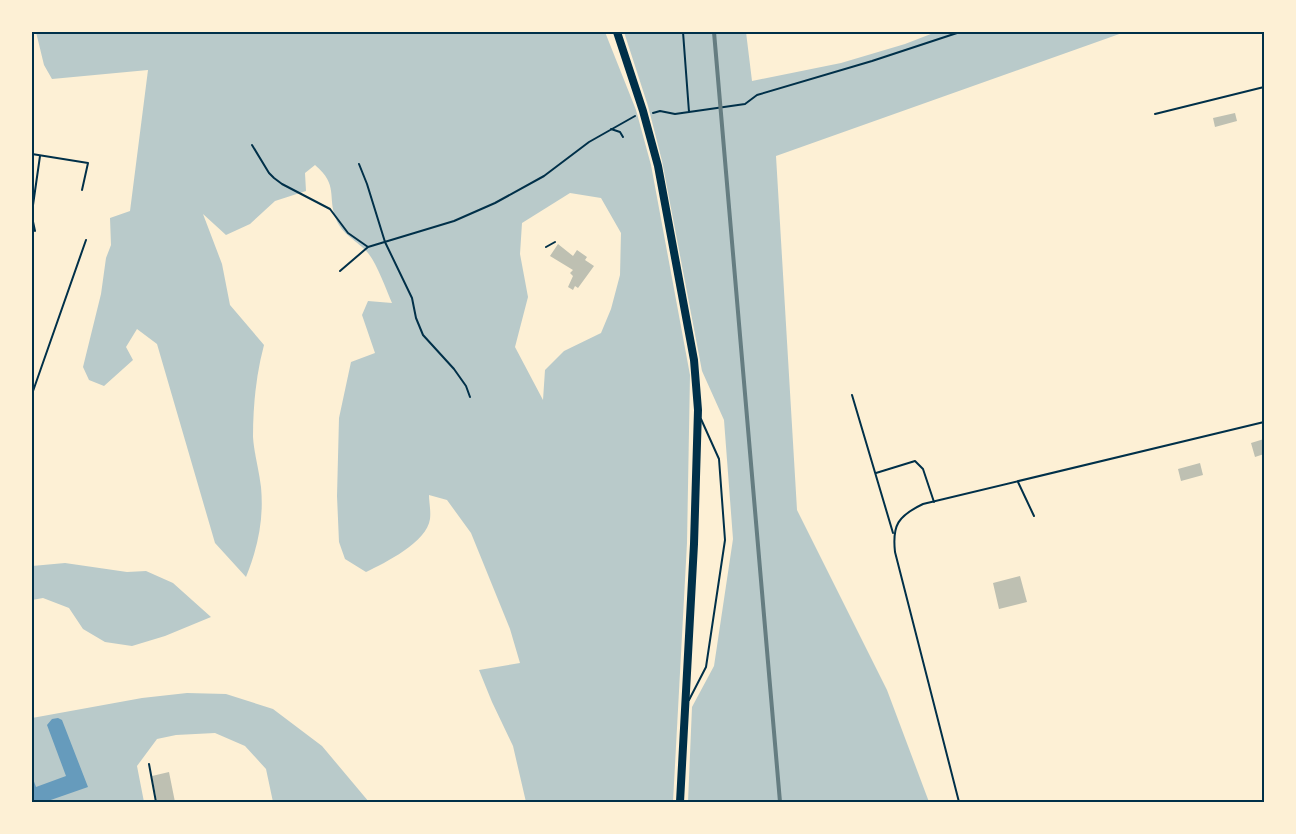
<svg xmlns="http://www.w3.org/2000/svg" width="1296" height="834" font-family="Roboto,sans-serif">
<style>
.green{fill:#b9caca;fill-rule:evenodd}
.water{fill:#669bbc}
.building{fill:#bec0b2}
.lines{fill:none;stroke-linecap:round;stroke-linejoin:round}
.path{stroke:#003049;stroke-width:2}
.service{stroke:#003049;stroke-width:2}
.trunk{stroke:#003049;stroke-width:8}
.rail{stroke:#657d81;stroke-width:4}
.neatline{fill:none;stroke:#003049;stroke-width:2}
</style>
<rect width="100%" height="100%" fill="#fdf0d5"/>
<path class="green" d="M36,32H605L636,110L651,165L690,375L687,543L673,802H526L513,746L492,702L479,670L520,663L510,629L471,533L447,500L429,495C429,502 431,511 430,519C427,542 385,563 366,572L345,559L339,542L337,496L339,418L351,362L375,353L362,315L368,301L392,303C386,289 377,264 368,253C358,241 342,235 336,219C327,197 339,185 315,165L305,173L306,191L275,201L250,224L226,235L203,214L222,264L230,305L264,345C256,375 253,406 253,437C254,453 259,470 261,487C264,519 258,547 246,577L215,543L157,344L137,329L126,347L133,360L104,386L89,380L83,367L101,294L106,258L111,245L110,218L130,211L148,70L52,79L44,65ZM570,193L601,198L621,233L620,275L611,309L601,333L564,351L545,370L543,400L515,347L528,297L520,254L522,223Z
M624,32H746L752,81L841,63L905,44L936,32H1125L776,156L797,510L887,690L929,802H688L692,707L714,666L733,539L724,420L702,371L662,161L648,106Z
M65,563L127,572L146,571L173,583L211,617L165,636L132,646L105,642L83,629L69,608L43,598L32,600V566Z
M187,693L226,694L273,709L322,746L369,802H273L266,769L245,746L215,733L176,735L157,739L137,766L144,802H32V718L142,698Z"/>
<path class="water" d="M58,718L62,720L88,787L45,802H32V776L36,787L66,776L47,725L52,719Z"/>
<path class="building" d="M1235,113L1237,121L1215,127L1213,118Z
M558,244L573,256L577,250L587,257L585,260L594,266L578,288L575,286L573,290L568,287L573,276L570,273L573,270L550,256Z
M1264,439V454L1255,457L1251,443Z
M1200,463L1203,475L1181,481L1178,469Z
M1020,576L1027,602L999,609L993,583Z
M169,772L175,802H157L152,776Z"/>
<g class="lines">
<path class="path" d="M683,32L689,112
M653,113L660,111L675,114L745,104L757,95L872,61L960,32
M611,129L620,132L623,137
M252,145L269,173L274,178L282,184L330,209L348,233L368,247
M359,164L367,184L385,242L412,298L416,318L423,335L454,369L466,386L470,397
M546,247L555,242
M340,271L368,247L454,221L495,203L544,176L589,142L635,116
M149,764L156,802"/>
<path class="service" d="M1155,114L1264,87
M32,154L88,163L82,190
M32,212L40,156
M32,217L35,231
M32,394L86,240
M852,395L893,533
M876,473L915,461L923,469L934,502
M1018,482L1034,516
M689,700L706,667L725,540L719,459L701,419
M959,802L895,552C892,525 898,516 923,504L1264,422"/>
<path class="trunk" d="M617,32L643,111L658,166L694,360L698,410L694,544L680,802"/>
<path class="rail" d="M714,32L780,802"/>
</g>
<rect width="1296" height="834" fill="none" stroke="#fdf0d5" stroke-width="66"/>
<rect x="33" y="33" width="1230" height="768" class="neatline"/>
</svg>
